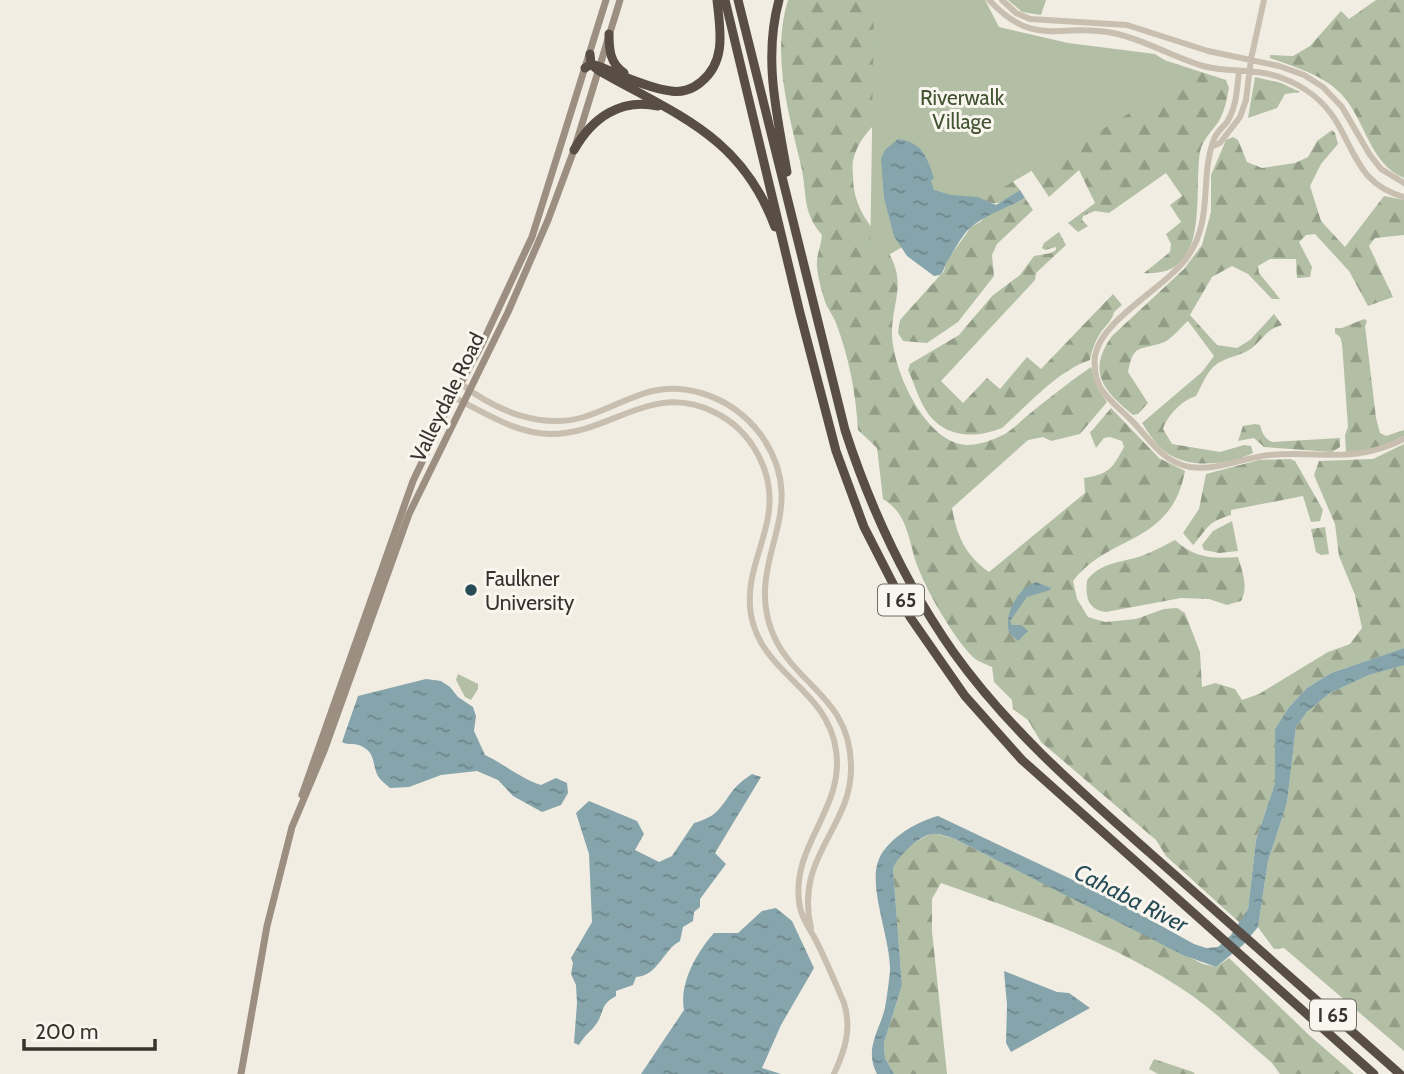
<svg xmlns="http://www.w3.org/2000/svg" width="1404" height="1074" font-family="Cabin,sans-serif">
<style>
.forest{fill:url(#forest-firs)}
.park{fill:#b2bfa4}
.water{fill:url(#water-ripples)}
.lines{fill:none;stroke-linecap:round;stroke-linejoin:round}
.tertiary{stroke:#c9bfb0;stroke-width:6}
.secondary{stroke:#9c8f81;stroke-width:7}
.motorway{stroke:#584e45;stroke-width:9}
.poi-dot{fill:#274c56;stroke:#f9f6ef;stroke-width:2.5}
.labels{text-anchor:middle;dominant-baseline:central;stroke-width:6;stroke-linejoin:round;paint-order:stroke}
.shield{fill:#f9f6ef;stroke:#736d67;stroke-width:2}
.shield-label{font-size:19px;font-weight:bold;fill:#39322d}
.park-label{font-size:21px;fill:#435433;stroke:#f9f6ef}
.street-label{font-size:21px;fill:#39322d;stroke:#f9f6ef}
.poi-label{font-size:21px;fill:#39322d;stroke:#f9f6ef;text-anchor:start}
.water-label{font-size:23px;font-style:italic;fill:#274c56;stroke:#f9f6ef}
</style>
<defs>
<pattern id="forest-firs" width="22" height="20" patternUnits="userSpaceOnUse" patternTransform="scale(1.75)"><rect width="22" height="20" fill="#b2bfa4"/><path d="M5 1l3.5 6h-7zM16 11l3.5 6h-7z" fill="#929c86"/></pattern>
<pattern id="water-ripples" width="26" height="14" patternUnits="userSpaceOnUse" patternTransform="scale(1.75)"><rect width="26" height="14" fill="#85a4ab"/><path d="M2 4q2-2 4 0t4 0M15 11q2-2 4 0t4 0" fill="none" stroke="#6e868c"/></pattern>
</defs>
<rect width="100%" height="100%" fill="#f1ede3"/>
<path class="forest" d="M788,0H907L897,103C880,119 858,136 853,161C852,166 853,172 853,177C854,221 883,231 895,267C902,288 893,307 892,329C890,366 925,444 967,445C978,445 993,440 1003,435C1012,430 1020,422 1028,415C1048,399 1069,382 1091,367L1098,389L1107,402L1080,434L1051,441L1043,437L1028,440L952,508C957,536 965,555 989,572L1085,493L1084,478C1109,474 1112,469 1124,447L1122,441L1110,437L1104,438L1096,448L1090,433L1111,408L1159,458L1185,471C1171,546 1108,534 1073,581L1077,599L1088,617L1105,622L1136,619L1164,609L1177,608L1185,613L1200,652L1202,687L1215,683L1235,689L1242,700L1259,694L1328,652L1350,644L1362,628L1355,595L1339,556L1335,524L1314,475L1319,461L1373,459L1404,444V648L1331,673L1307,688L1289,707L1275,729V783L1256,840L1248,909L1240,923L1166,856L1156,840L1041,742L1028,720L1013,709L1012,700L994,682L992,667C986,664 978,662 973,657C955,640 928,593 919,570C908,544 910,515 883,499L877,448L858,430C856,394 849,357 836,323C834,317 829,311 826,304C822,293 818,278 817,267C816,255 821,247 822,235C803,213 807,197 802,170C789,114 771,57 788,0Z
M1008,0H1046L1041,15L1022,12Z
M1376,0H1404V178C1370,164 1366,122 1343,96C1325,75 1294,67 1270,58V55L1293,56L1310,46L1341,11L1349,19Z
M1161,59L1226,80L1229,88C1227,98 1225,110 1220,119C1214,130 1202,139 1200,152C1193,193 1212,278 1144,273L1170,252L1171,244L1166,234L1181,222L1170,205L1182,196L1166,173L1109,213L1095,211L1083,216L1082,220L1088,226L1078,232L1068,223L1095,203L1079,170L1049,197L1029,167Z
M1255,77L1281,83L1300,92L1285,94L1277,108L1248,118Z
M1332,130L1335,133L1338,144L1321,164L1310,186L1321,221L1345,247L1384,196L1404,200V235L1375,238L1369,246L1393,297L1368,306L1349,271L1315,234L1306,235L1299,242L1312,267L1310,277L1297,278L1296,259H1270L1258,266L1259,273L1280,299H1272L1248,274L1232,266L1212,277L1190,315L1217,345L1237,348L1250,340L1274,314L1282,325C1267,329 1264,338 1252,348C1243,355 1232,356 1222,361C1208,367 1203,384 1196,396C1182,400 1167,416 1163,429L1172,444L1220,452L1244,445L1251,446L1253,453C1229,465 1189,469 1167,453C1156,445 1149,434 1142,423L1202,372L1214,356L1188,321C1181,327 1171,340 1162,343C1138,351 1134,343 1128,372L1148,403L1138,414L1133,415C1104,391 1086,372 1112,336L1184,269L1202,245L1211,212V175L1226,140L1233,137L1238,140L1247,162L1262,168L1295,163L1308,157L1317,141Z
M1010,178L1020,190C1002,202 999,209 978,197Z
M1025,198L1033,210L997,244L992,255L994,276L958,322L927,343L903,341L898,333L900,320L944,271L946,262L971,227L980,222L986,216Z
M1059,232L1066,245L1036,273L1035,280L941,381L963,403L987,378L1000,389L1027,357L1041,369L1113,294L1122,305L1114,312C1112,321 1106,325 1101,332C1095,341 1092,350 1090,360C1057,371 1028,405 1002,428C973,440 940,437 924,407C917,395 914,382 908,370L910,364L959,335L992,296L1020,275L1034,256L1051,253L1056,250V247L1045,250L1042,248L1044,243Z
M1364,319L1367,321L1365,326L1376,418L1380,433L1386,436L1404,430V436L1371,451L1346,453L1345,435L1348,427L1342,343L1340,337L1335,333V328H1342Z
M1255,424L1260,425C1262,433 1264,438 1272,442L1340,438V447L1332,452L1264,447L1254,438L1238,441L1243,426Z
M1290,459L1295,461L1323,510L1320,521L1311,522L1303,496L1231,510V515C1208,522 1209,526 1195,543L1193,545L1183,533L1199,509L1206,474L1259,460Z
M1232,521L1238,551L1219,553L1204,550L1202,545L1213,531Z
M1325,527L1329,554L1321,555L1316,552L1311,529Z
M1175,540C1194,558 1213,559 1238,557C1242,571 1249,587 1241,601L1227,605L1209,599L1181,598L1106,612C1088,610 1085,596 1087,580C1102,561 1123,563 1144,555C1154,551 1165,545 1175,540Z
M1404,664V1051L1284,948L1274,949L1258,927L1268,861L1287,803L1296,727L1307,712L1330,693L1369,675Z
M934,833L955,839L1203,964L1216,967L1229,958L1309,1035L1354,1074H1280L1272,1063C1246,1041 1221,1017 1194,997C1118,943 1027,914 941,883L932,899V931L947,1074H894L885,1058L884,1043L902,985L893,869C898,854 918,838 934,833Z
M1154,1059L1193,1072L1195,1074H1158L1149,1069Z"/>
<path class="park" d="M874,0H985L999,27L1068,43L1155,54L1191,77L870,266Z
M458,674L478,684V689L471,700L465,697L456,680Z"/>
<path class="water" d="M898,139C922,142 927,157 934,178L931,181L934,190L951,195L978,197L996,205L1020,190L1025,198C1007,208 986,214 970,228C961,236 955,250 948,260C944,265 945,270 940,275L934,276L907,256L894,236L884,198L881,159L885,150Z
M1036,582L1051,588L1050,590L1027,597L1010,621L1012,625H1021L1028,631L1018,641L1009,632C1004,614 1018,588 1036,582Z
M1404,648V665L1369,675L1330,693L1307,712L1296,727L1287,803L1268,861L1258,927L1243,945L1216,967L1183,955L955,839C948,837 939,833 932,834C920,835 896,858 893,869L902,985L884,1043L885,1058L894,1074H877C864,1049 879,1032 885,1008C887,996 889,982 890,970C891,940 867,885 879,859C888,838 918,821 938,816L1111,898L1194,944L1206,948L1218,947L1231,935L1248,909L1256,840L1275,783V729L1289,707L1307,688L1331,673Z
M426,679L441,681L450,687L458,697L473,707L476,716L474,731L485,755C504,764 520,778 541,785L556,778L567,783L568,793L561,805L542,812L513,796L498,780L477,771L441,775L409,787L390,788C387,785 380,780 378,776C372,765 376,754 363,747C356,742 349,746 342,742L358,696Z
M752,774L761,777L715,853L726,864L700,899V907L694,912L693,921L683,927L680,941C663,950 658,976 636,977L633,985L616,991V996C600,1005 605,1010 597,1023C591,1032 585,1034 579,1045L574,1043L577,1003L576,985L571,974L573,963L571,958L592,922L589,854L576,813L589,801L637,821L644,834L635,850L659,862L672,856L694,823C719,816 720,807 734,789C739,783 746,778 752,774Z
M776,908L792,921L814,968L781,1025L762,1068L781,1074H641L684,1010C679,983 697,952 714,933H738L762,911Z
M1004,971L1057,992L1069,993L1090,1008L1011,1052L1006,1043L1007,1005Z"/>
<g class="lines">
<path class="tertiary" d="M989,0C1036,50 1058,22 1113,33C1144,39 1172,57 1203,66C1229,73 1257,68 1282,78C1304,86 1324,101 1336,121C1356,154 1361,186 1404,197
M1002,0L1016,13L1030,19L1127,25L1208,51L1279,66L1304,75L1323,87L1342,107L1370,155L1381,169L1404,183
M1239,71C1237,88 1237,106 1227,122C1223,127 1216,133 1214,139C1199,179 1214,218 1188,256C1166,288 1101,319 1095,356C1094,366 1095,377 1100,387C1108,400 1119,408 1129,418C1149,437 1161,462 1190,467C1217,471 1242,458 1269,455C1321,450 1352,465 1404,439
M1213,146L1220,143L1240,117L1246,100L1251,59L1264,0
M461,384C495,410 541,430 584,417C628,403 651,379 701,393C725,400 746,415 761,435C814,511 745,556 771,629C791,685 851,695 851,767C852,828 794,856 811,928
M453,397C484,412 516,434 551,434C611,434 651,381 714,412C752,430 776,474 768,517C762,551 745,579 751,615C762,675 827,688 836,750C845,808 792,844 799,901C800,914 807,925 813,935C825,957 834,980 844,1003C852,1029 845,1050 834,1074"/>
<path class="secondary" d="M302,795L413,481L450,403L481,346L532,237L606,0
M241,1074L267,926L292,827L324,751L409,514L508,312L548,220L574,150L620,0"/>
<path class="motorway" d="M725,0L800,313L836,451L864,527L910,617L965,696L1022,760L1374,1074
M738,0L845,430C871,510 906,585 954,653C1009,730 1080,791 1150,853C1233,927 1317,1000 1400,1074
M779,0C763,58 777,115 787,172
M609,34C609,50 610,63 624,73
M590,54L591,64L598,70C676,115 741,135 775,227
M585,68L591,64L598,66C618,74 650,89 671,91C681,93 693,89 701,82C727,61 720,29 717,0
M574,150C592,118 620,98 658,106"/>
</g>
<circle class="poi-dot" cx="471" cy="590" r="7"/>
<g class="labels">
<g class="shield">
<rect x="878" y="584.5" width="46" height="31" rx="5"/>
<rect x="1310" y="999.5" width="46" height="31" rx="5"/>
</g>
<g class="shield-label">
<text x="901" y="600">I 65</text>
<text x="1333" y="1015">I 65</text>
</g>
<g class="park-label">
<text x="962" y="97">Riverwalk<tspan x="962" dy="24">Village</tspan></text>
</g>
<g class="street-label">
<text transform="translate(447 397) rotate(-64)">Valleydale Road</text>
</g>
<g class="poi-label">
<text x="485" y="578">Faulkner<tspan x="485" dy="24">University</tspan></text>
</g>
<g class="water-label">
<text transform="translate(1131 898) rotate(27)">Cahaba River</text>
</g>
</g>
<path d="M24 1039v10h131v-10" fill="none" stroke="#39322d" stroke-width="3.5"/>
<text x="35" y="1039" font-size="21" fill="#39322d" stroke="#f9f6ef" stroke-width="5" paint-order="stroke">200 m</text>
</svg>
